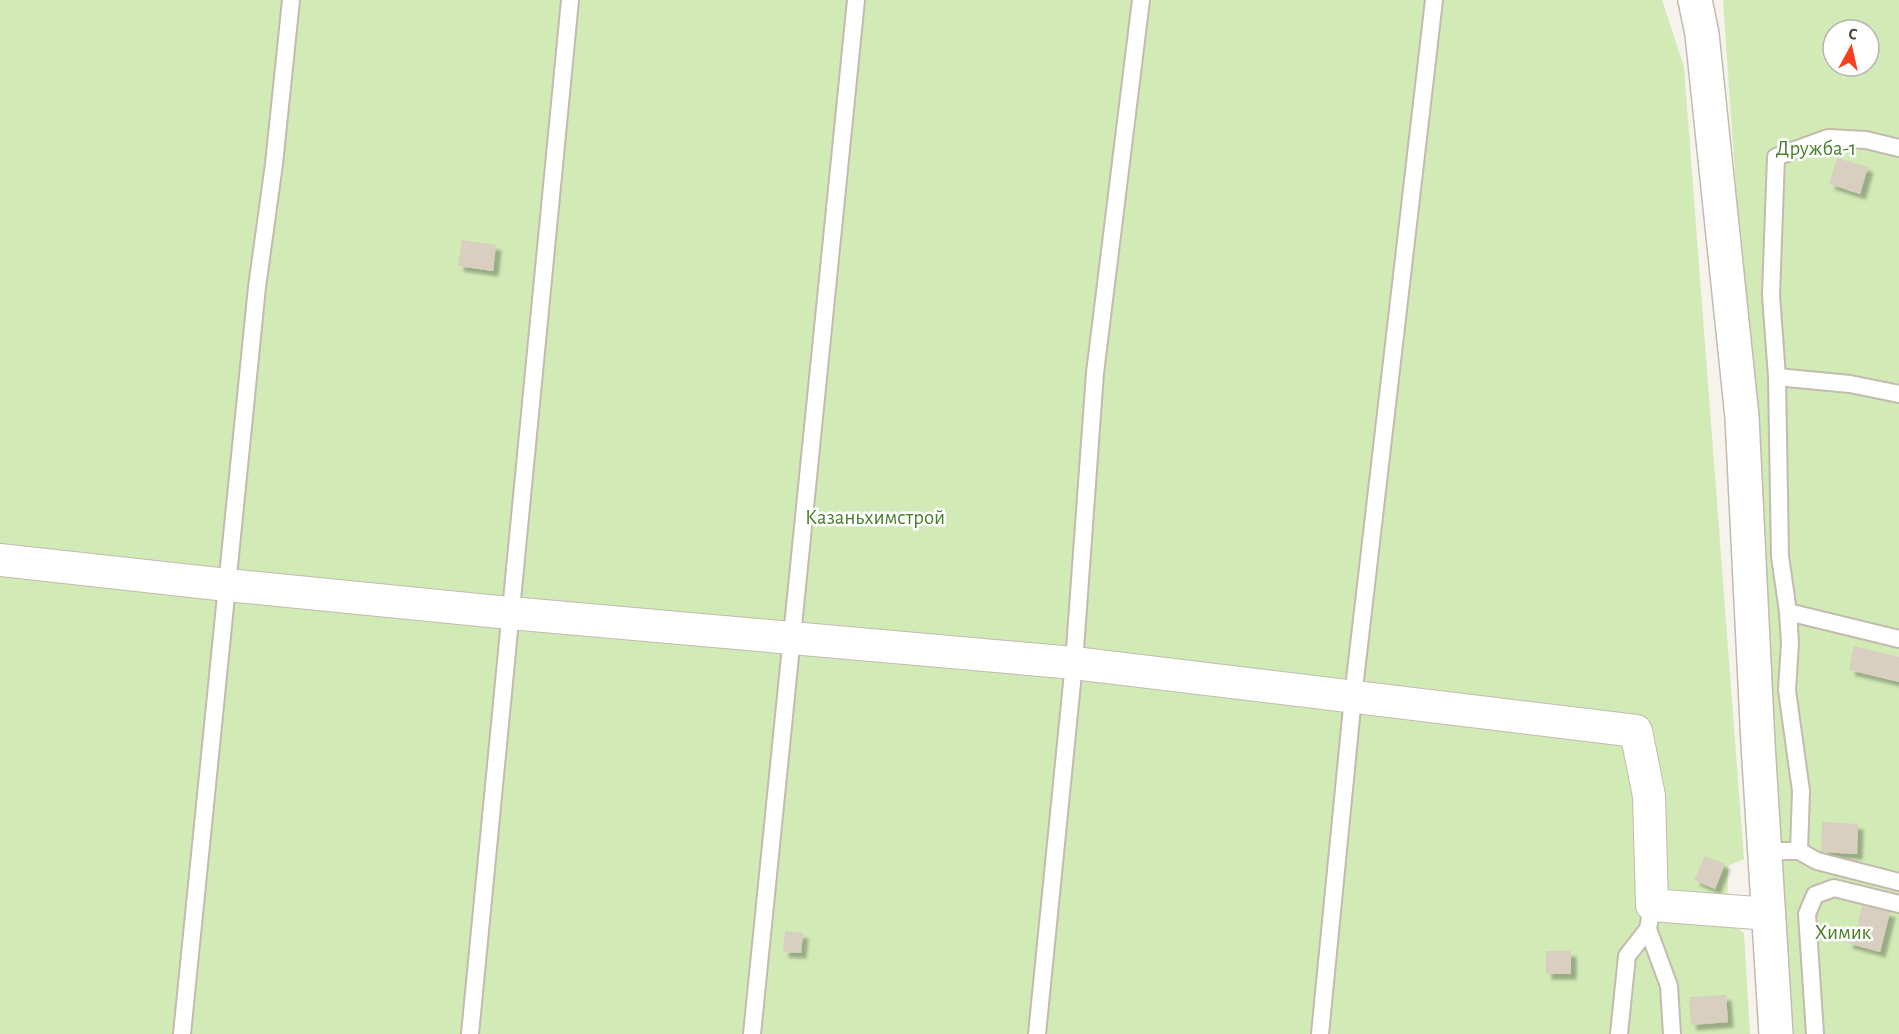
<svg xmlns="http://www.w3.org/2000/svg" width="1899" height="1034" font-family="'Alegreya Sans',sans-serif">
<style>
.green{fill:#d2eab5;fill-rule:evenodd}
.building{fill:#d8cfc1;filter:url(#shadow)}
.lines{fill:none;stroke-linecap:round;stroke-linejoin:round}
.service-casing{stroke:#c2bbae;stroke-width:20}
.minor-casing{stroke:#c2bbae;stroke-width:34}
.tertiary-casing{stroke:#c2bbae;stroke-width:36}
.service{stroke:#fff;stroke-width:16}
.minor{stroke:#fff;stroke-width:32}
.tertiary{stroke:#fff;stroke-width:33}
.labels{text-anchor:middle;dominant-baseline:central;stroke-width:5;stroke-linejoin:round;paint-order:stroke}
.park-label{font-size:21px;fill:#4a7f2a;stroke:#fff}
</style>
<defs>
<filter id="shadow"><feDropShadow dx="5.5" dy="5.5" stdDeviation="1.5" flood-color="#0004"/></filter>
</defs>
<rect width="100%" height="100%" fill="#f6f3ec"/>
<path class="green" d="M0,0H1662L1684,67L1744,859L1728,866L1727,921L1744,933L1750,1034H0Z
M1723,0H1899V1034H1794ZM1833,30H1869V66H1833Z"/>
<path class="building" d="M1837,158L1868,167L1860,194L1829,184Z
M462,240L496,245L493,271L458,266Z
M1854,646L1899,657V682L1849,670Z
M1822,822L1858,824L1857,854L1821,852Z
M1705,856L1725,864L1715,889L1694,880Z
M1862,905L1890,912L1880,952L1847,943L1850,931L1856,932Z
M785,931L803,933L801,953L783,952Z
M1546,951H1571V974H1546Z
M1726,995L1728,1022L1691,1025L1689,997Z"/>
<g class="lines">
<g class="service-casing">
<path id="service" d="M1777,377L1850,384L1899,394
M1788,612L1899,639
M1765,851H1799L1817,861L1899,882
M1799,851L1801,791L1787,690L1790,643L1788,612L1780,556L1777,377L1771,295L1776,157L1828,138L1866,140L1899,148
M1648,929L1669,986L1672,1034
M182,1034L257,287L274,164L291,0
M470,1034L570,0
M752,1034L856,0
M1037,1034L1074,663L1095,373L1141,0
M1320,1034L1353,697L1434,0
M1619,1034L1627,956L1648,929L1652,905
M1815,1034L1807,914L1815,895L1834,888L1899,904"/>
</g>
<g class="minor-casing">
<path id="minor" d="M0,560L227,585L510,613L1074,663L1636,731L1649,796L1652,905L1769,914"/>
</g>
<g class="tertiary-casing">
<path id="tertiary" d="M1695,0L1702,34L1742,417L1758,744L1776,1034"/>
</g>
<use href="#service" class="service"/>
<use href="#minor" class="minor"/>
<use href="#tertiary" class="tertiary"/>
</g>
<g class="labels">
<g class="park-label">
<text x="1816" y="148">Дружба-1</text>
<text x="875" y="517">Казаньхимстрой</text>
<text x="1843" y="932">Химик</text>
</g>
</g>
<g transform="translate(1851 48) rotate(8)"><circle r="28" fill="#ffffff" stroke="#b7b4b0" stroke-width="1.5"/>
<path d="M0-4.5L10 22L0 15L-10 22Z" fill="#fc3f1d"/>
<text y="-9" font-size="16" font-weight="bold" text-anchor="middle" fill="#4b4439">С</text>
</g>
</svg>
